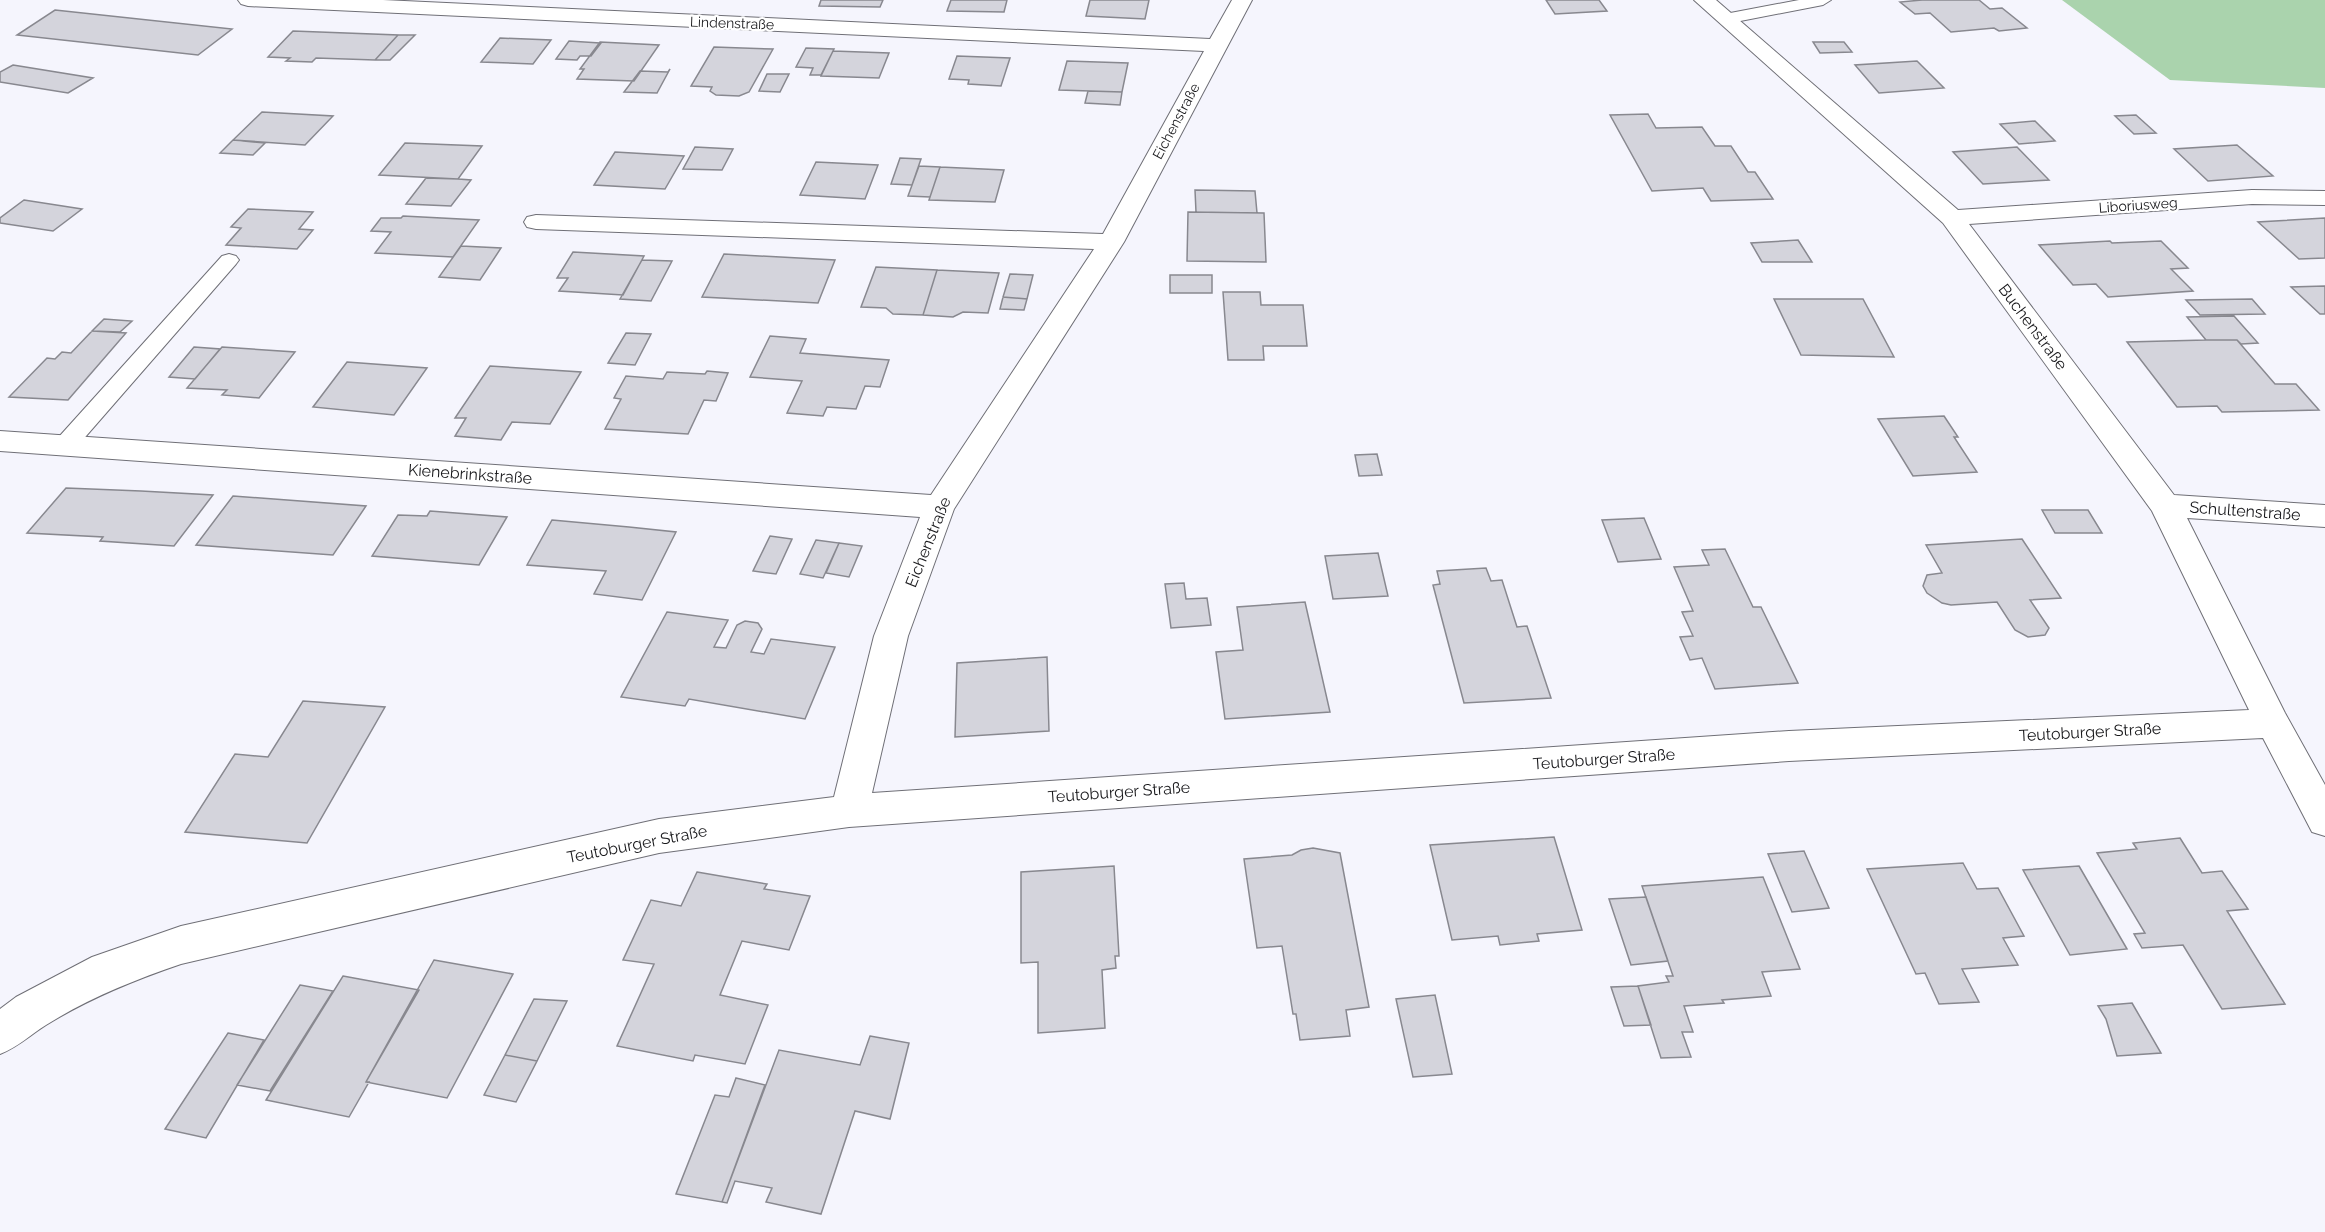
<svg xmlns="http://www.w3.org/2000/svg" width="2325" height="1232" font-family="Raleway,sans-serif">
<style>
.forest{fill:#aad3ad}
.building{fill:#d4d4dc;stroke:#88888f;stroke-width:1.5}
.lines{fill:none;stroke-linecap:round;stroke-linejoin:round}
.service-casing{stroke:#6f6f76;stroke-width:2}
.minor-casing{stroke:#6f6f76;stroke-width:2}
.service{fill:#fff;fill-rule:evenodd}
.minor{fill:#fff;fill-rule:evenodd}
.labels{text-anchor:middle;dominant-baseline:central;stroke-width:4.5;stroke-linejoin:round;paint-order:stroke}
.far-street-label{font-size:14px;fill:#18181b;stroke:#fff}
.street-label{font-size:16px;fill:#18181b;stroke:#fff}
</style>
<rect width="100%" height="100%" fill="#f5f5fd"/>
<path class="forest" d="M2062,0H2325V88L2170,80Z"/>
<path class="building" d="M821,0H883L880,7L819,6Z
M951,0H1007L1004,12L947,11Z
M1090,0H1149L1145,19L1086,16Z
M1546,0H1599L1607,11L1555,14Z
M1922,0H1979L1990,9L2002,8L2027,28L1999,31L1994,28L1951,32L1930,13L1915,14L1900,2Z
M55,10L232,29L198,55L17,35Z
M293,31L398,35L375,60L316,58L312,62L286,61L290,58L268,57Z
M398,35H415L390,60H375Z
M500,38L551,40L533,64L481,62Z
M569,41L600,43H601L591,56H580L577,60L556,59Z
M600,42L659,45L634,81L577,79L584,69H580Z
M1813,42H1844L1852,52L1820,53Z
M714,47L773,49L749,92L739,96L716,95L710,91L712,87L691,86Z
M806,48L834,49L821,75H810L813,68L796,67Z
M833,51L889,53L879,78L821,76Z
M957,56L1010,58L1001,86L968,84L969,80L949,79Z
M1067,61L1128,63L1122,92L1059,90Z
M1917,61L1944,88L1879,93L1855,65Z
M13,65L93,78L68,93L0,82V72Z
M670,69L657,93L624,92L640,71L668,72Z
M767,74H789L780,92L759,91Z
M1088,91L1122,92L1120,105L1085,103Z
M262,112L333,116L305,145L233,140Z
M1648,114L1656,128L1702,127L1715,146H1731L1748,172H1755L1773,199L1711,201L1703,188L1652,191L1610,115Z
M2136,115L2156,133L2134,134L2115,116Z
M2035,121L2055,141L2019,144L2000,124Z
M233,140L265,143L253,155L220,153Z
M405,143L482,146L458,179L379,175Z
M2237,145L2273,176L2208,181L2174,149Z
M695,147L733,149L722,170L683,169Z
M2017,147L2049,180L1983,184L1953,152Z
M615,152L684,156L665,189L594,185Z
M900,158L921,159L912,185L891,184Z
M816,162L878,165L865,199L800,195Z
M919,166L940,167L930,197L908,196Z
M940,167L1004,170L995,202L929,200Z
M426,178L458,179L471,180L451,206L406,204Z
M1195,190L1255,191L1257,213L1196,212Z
M24,200L82,209L53,231L0,223V218Z
M248,209L313,212L299,229L313,230L297,249L226,245L241,228L231,227Z
M1188,212L1264,213L1266,262L1187,261Z
M403,216L479,220L453,257L375,253L391,232L371,231L381,218H401Z
M2325,218V258L2299,259L2258,222Z
M1798,240L1812,262H1762L1751,243Z
M2110,241L2112,243L2161,241L2188,268L2171,269L2193,291L2108,297L2096,284L2073,285L2039,245Z
M461,246L501,248L480,280L439,277Z
M573,252L644,256L623,295L559,291L568,278H557Z
M724,254L835,260L818,303L702,297Z
M642,260L672,261L651,301L620,299Z
M876,267L937,270L923,315L893,314L886,308L861,307Z
M937,270L999,273L988,313L963,312L953,317L923,315Z
M1010,274L1033,275L1027,299L1003,297Z
M1170,275H1212V293H1170Z
M2325,286V314H2320L2291,287Z
M1223,292H1260L1261,305H1303L1307,346H1263L1264,360H1228Z
M1003,297L1027,299L1024,310L1000,309Z
M1774,299H1863L1894,357L1801,355Z
M2252,299L2265,314L2200,315L2186,300Z
M2234,316L2258,343L2241,344L2237,340H2206L2187,317Z
M104,319L132,321L120,332L92,331Z
M92,331L126,333L68,400L9,397L47,358L55,359L62,352L71,353Z
M626,333L651,334L635,365L608,363Z
M770,336L806,339L800,353L889,360L880,387L865,386L856,409L827,407L823,416L787,413L802,381L750,377Z
M2206,340H2237L2275,384H2296L2319,410L2222,412L2217,406L2177,407L2127,342Z
M194,347L220,349L195,379L169,377Z
M222,347L295,352L259,398L222,395L227,390L187,388Z
M347,362L427,368L394,415L313,407Z
M490,366L581,372L550,424L512,422L501,440L455,436L466,418H455Z
M707,371L728,373L716,401L704,400L688,434L605,429L621,399L614,398L626,376L663,379L667,372L705,374Z
M1944,416L1958,437H1954L1977,472L1913,476L1878,419Z
M1377,454L1382,475L1359,476L1355,455Z
M66,488L141,491L213,495L174,546L100,541L103,537L27,533Z
M233,496L366,506L333,555L196,545Z
M2042,510H2088L2102,533H2055Z
M430,511L507,517L479,565L372,556L398,515L427,516Z
M1644,518L1661,559L1618,562L1602,520Z
M552,520L629,527L676,532L642,600L594,594L606,571L527,565Z
M770,536L792,539L776,574L753,571Z
M2022,539L2061,598L2030,600L2049,628L2045,635L2028,637L2015,630L1997,602L1951,605L1942,603L1927,593L1923,586L1927,575L1942,573L1926,545Z
M816,540L839,543L823,578L800,574Z
M839,543L862,546L849,577L826,573Z
M1725,549L1753,607H1761L1798,683L1715,689L1702,658L1690,660L1680,637L1693,636L1682,612L1693,611L1674,567L1709,565L1702,550Z
M1378,553L1388,596L1333,599L1325,556Z
M1486,568L1491,581L1502,580L1517,627L1527,626L1551,698L1464,703L1433,585L1440,584L1437,571Z
M1184,583L1186,599L1207,598L1211,625L1171,628L1165,584Z
M1305,602L1330,712L1225,719L1216,652L1243,650L1237,607Z
M667,612L728,620L714,647L726,648L737,625L745,621L758,623L762,629L751,652L764,654L771,639L835,647L805,719L689,699L685,706L621,697Z
M1047,657L1049,731L955,737L957,663Z
M303,701L385,707L307,843L185,832L235,754L268,757Z
M1554,837L1582,930L1537,934L1539,941L1500,945L1498,936L1452,940L1430,845Z
M2180,838L2202,873L2222,871L2248,909L2227,911L2285,1004L2222,1009L2183,945L2142,948L2134,934L2145,933L2097,853L2137,849L2133,843Z
M1313,848L1340,853L1369,1007L1346,1010L1350,1036L1300,1040L1296,1014H1293L1282,946L1257,948L1244,859L1292,855L1301,850Z
M1804,851L1829,908L1792,912L1768,854Z
M1963,863L1977,889L1998,888L2024,936L2003,938L2018,965L1962,969L1979,1002L1939,1004L1925,973L1916,974L1867,869Z
M1114,866L1119,956H1115L1116,968L1102,970L1105,1028L1038,1033V962L1021,963V872Z
M2079,866L2127,949L2070,955L2023,870Z
M697,872L767,884L764,889L810,896L789,950L742,941L720,995L768,1005L745,1064L695,1055L693,1061L617,1046L654,964L623,960L651,900L681,906Z
M1763,877L1800,969L1762,972L1771,996L1722,1000L1724,1003L1684,1006L1693,1032H1682L1691,1057L1661,1058L1638,986L1669,982L1666,976H1673L1642,886Z
M1646,897L1668,961L1631,965L1609,899Z
M434,960L513,974L447,1098L366,1082Z
M343,976L419,990L366,1082H369L349,1117L266,1100Z
M300,985L333,991L270,1091L237,1085Z
M1638,986L1651,1025L1624,1026L1611,987Z
M1435,995L1452,1074L1413,1077L1396,999Z
M534,999L567,1001L537,1061L505,1055Z
M2132,1003L2161,1053L2117,1056L2106,1019L2098,1006Z
M228,1033L264,1040L206,1138L165,1129Z
M870,1036L909,1043L890,1119L855,1111L821,1214L766,1202L772,1188L735,1181L727,1203L722,1202L779,1050L860,1065Z
M505,1055L537,1061L516,1102L484,1095Z
M736,1078L765,1085L722,1202L676,1194L715,1095L729,1097Z"/>
<g class="lines">
<g class="service-casing">
<path id="service" d="M1799,0H1831L1823,5L1725,24L1717,19L1725,14Z
M229,254L236,256L239,260L236,264L73,451L65,453L57,451L54,445L57,439L222,256Z"/>
</g>
<g class="minor-casing">
<path id="minor" d="M238,0H383L1210,39L1232,0H1252L1124,242L954,509L908,636L872,793L1789,731L2249,710L2152,511L1943,223L1694,0H1716L1958,210L2252,190L2325,191V205L2252,204L1969,224L2174,495L2325,505V527L2187,518L2285,713L2325,785V836L2312,832L2263,738L1789,761L849,827L659,853L181,964C134,980 89,998 46,1025C30,1035 18,1047 0,1054V1009L16,997L92,957L181,926L659,819L834,797L874,636L920,517L0,451V431L931,495L1094,249L536,229L527,227L524,222L527,217L536,215L1103,234L1204,51L248,6L241,4Z"/>
</g>
<use href="#service" class="service"/>
<use href="#minor" class="minor"/>
</g>
<g class="labels">
<g class="far-street-label">
<text transform="translate(732 23) rotate(2)">Lindenstraße</text>
<text transform="translate(1176 121) rotate(-62)">Eichenstraße</text>
<text transform="translate(2138 205) rotate(-4)">Liboriusweg</text>
</g>
<g class="street-label">
<text transform="translate(2033 327) rotate(53)">Buchenstraße</text>
<text transform="translate(470 474) rotate(4)">Kienebrinkstraße</text>
<text transform="translate(2245 511) rotate(4)">Schultenstraße</text>
<text transform="translate(928 542) rotate(-68)">Eichenstraße</text>
<text transform="translate(2090 732) rotate(-3)">Teutoburger Straße</text>
<text transform="translate(1604 759) rotate(-4)">Teutoburger Straße</text>
<text transform="translate(1119 792) rotate(-4)">Teutoburger Straße</text>
<text transform="translate(637 844) rotate(-11)">Teutoburger Straße</text>
</g>
</g>
</svg>
